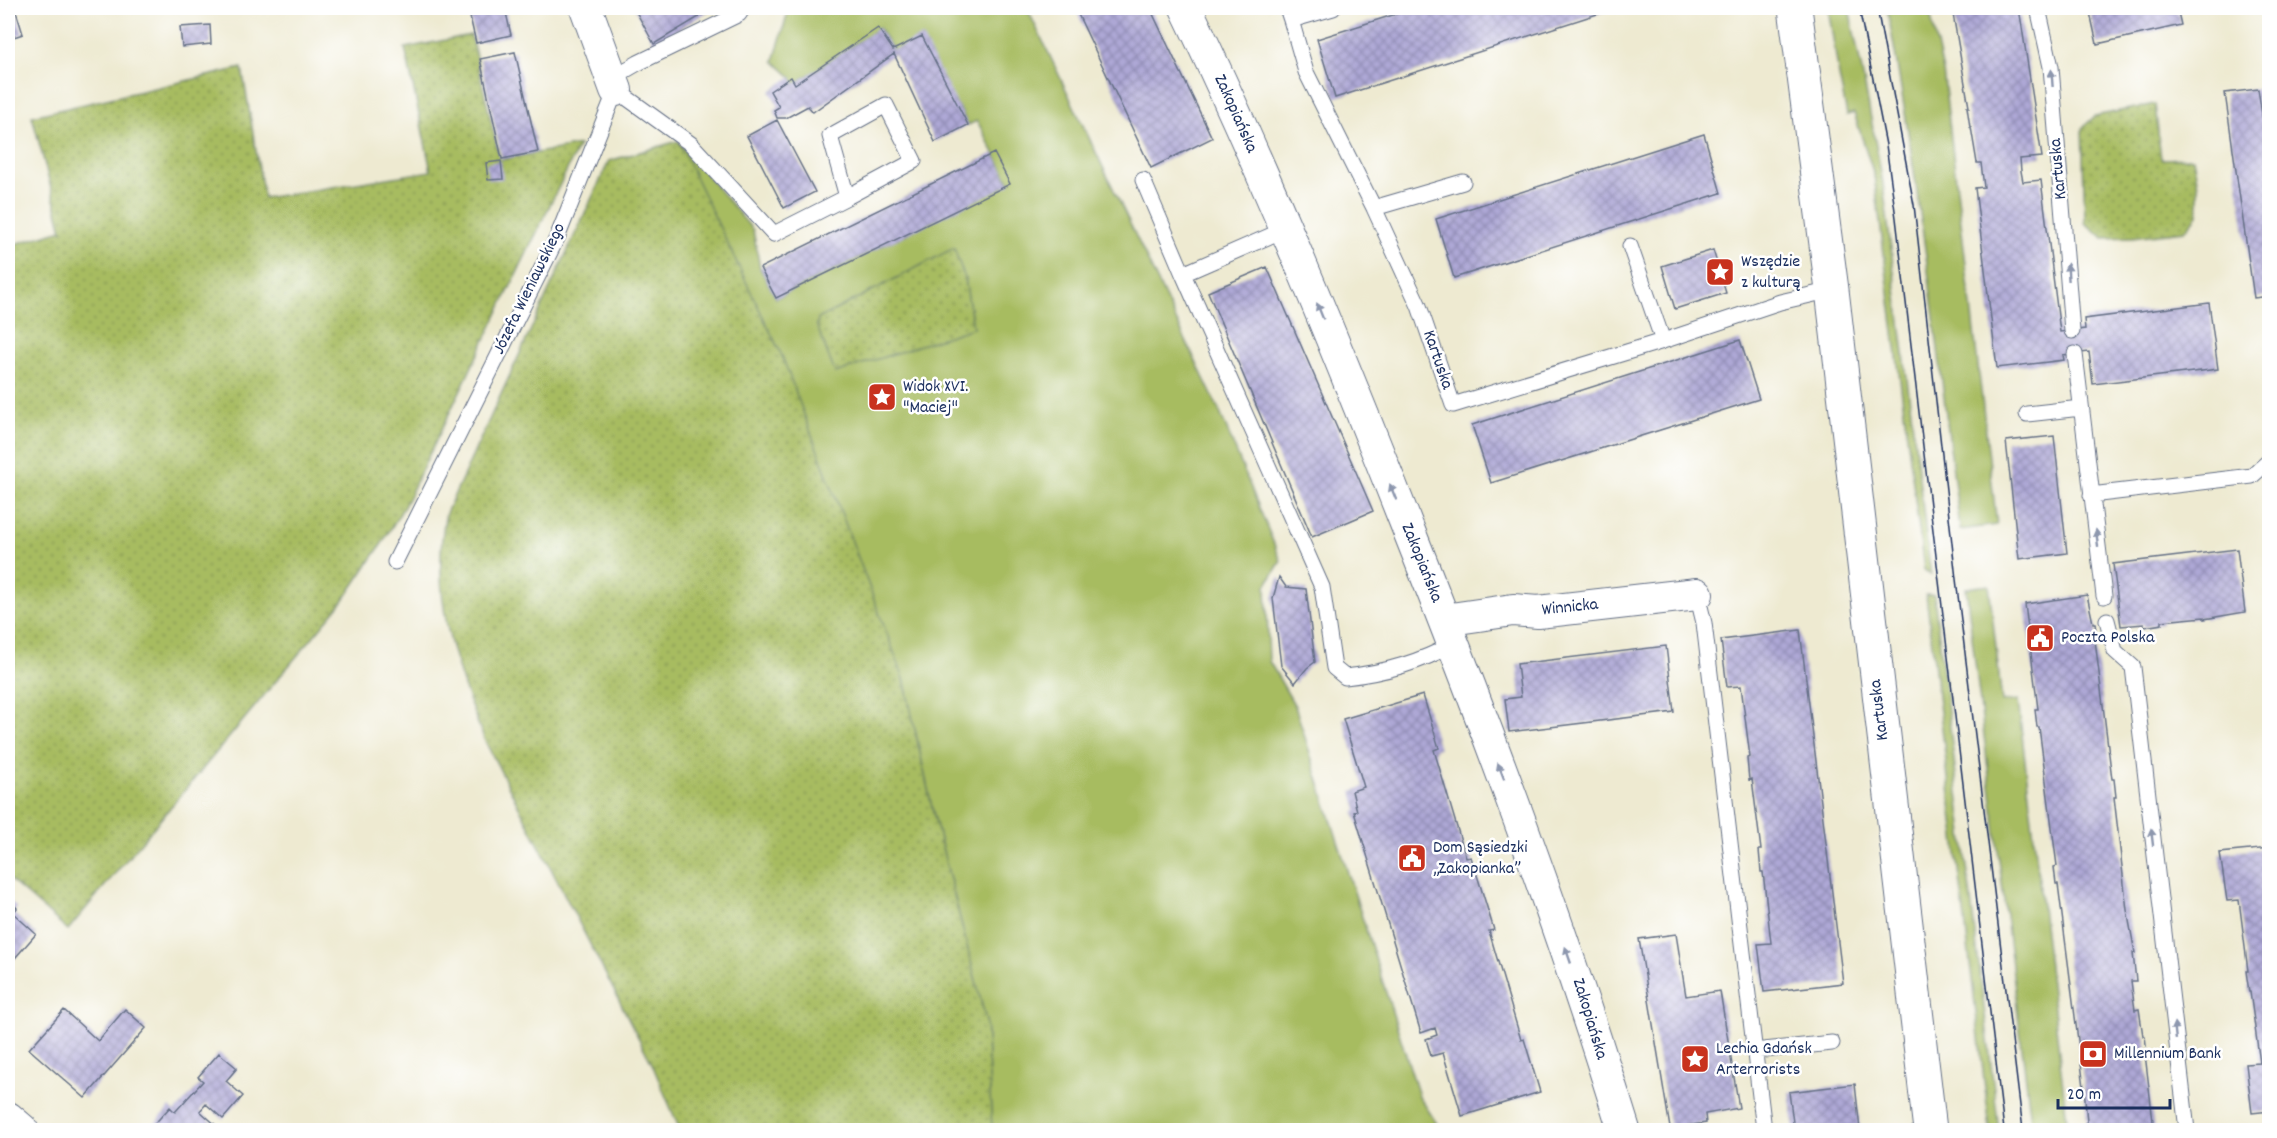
<svg xmlns="http://www.w3.org/2000/svg" width="2277" height="1138" font-family="Dekko,sans-serif">
<style>
.grass{fill:#a7bc61;stroke:#617660;stroke-width:1.5;fill-rule:evenodd}
.park{fill:url(#park-dots);stroke:#617660;stroke-width:1.5}
.building{fill:url(#building-cross-hatch)}
.lines{fill:none;stroke-linecap:round;stroke-linejoin:round}
.service-casing{stroke:#657086;stroke-width:17}
.minor-casing{stroke:#657086;stroke-width:34}
.secondary-casing{stroke:#657086;stroke-width:35}
.service{stroke:#fff;stroke-width:15}
.minor{stroke:#fff;stroke-width:32}
.secondary{stroke:#fff;stroke-width:33}
.tram{stroke:#1b2f5e;stroke-width:1.5}
.oneway{fill:#8d97ae}
.labels{text-anchor:middle;dominant-baseline:central;stroke-width:5;stroke-linejoin:round;paint-order:stroke}
.street-label{font-size:18px;fill:#1b2f5e;stroke:#fff}
.poi-label{font-size:18px;fill:#1b2f5e;stroke:#fff;text-anchor:start}
</style>
<defs>
<pattern id="park-dots" width="8" height="8" patternUnits="userSpaceOnUse" patternTransform="scale(1.5)"><rect width="8" height="8" fill="#a7bc61"/><path d="M2 2h.1M6 6h.1" fill="none" stroke="#879953" stroke-width="1.8" stroke-linecap="round"/></pattern>
<pattern id="building-cross-hatch" width="8" height="8" patternUnits="userSpaceOnUse" patternTransform="scale(1.5)"><rect width="8" height="8" fill="#aea8d6"/><path d="M0 0l8 8M0 8l8-8" fill="none" stroke="#8d89b1"/></pattern>
</defs>
<rect width="100%" height="100%" fill="#fff"/>
<filter id="ink" filterUnits="userSpaceOnUse"><feTurbulence type="fractalNoise" baseFrequency=".0167" numOctaves="2"/><feDisplacementMap in="SourceGraphic" scale="12" xChannelSelector="R" yChannelSelector="G"/><feConvolveMatrix kernelMatrix="1 2 1 2 8 2 1 2 1" color-interpolation-filters="sRGB"/></filter>
<filter id="wash" filterUnits="userSpaceOnUse"><feTurbulence type="fractalNoise" baseFrequency=".008" numOctaves="4" result="noise"/><feDisplacementMap in="SourceGraphic" scale="24" xChannelSelector="R" yChannelSelector="G"/><feGaussianBlur stdDeviation="1.35" result="paint"/><feColorMatrix in="noise" values="0 0 0 0 0 0 0 0 0 0 0 0 0 0 0 0 0 1.4 0 .05"/><feComposite in="paint" operator="in"/></filter>
<g filter="url(#wash)">
<rect width="100%" height="100%" fill="#eeead1"/>
<path class="grass" d="M789,8H1027L1219,410L1281,561L1266,586L1269,661L1295,706L1419,1096L1441,1130H992L986,1021L932,808L904,679L678,141L753,230L760,268L776,298L1010,183L977,121L968,125L960,109L893,50L879,28L795,84L791,77L774,61ZM953,249L965,279L973,328L817,326L818,319Z
M1828,8H1849L1865,86L1883,183L1931,574L1924,570L1874,175L1854,113L1847,115L1839,76Z
M1887,8H1929L1943,71L1997,525L1960,530C1939,355 1919,181 1887,8Z
M1989,585L2002,702L2018,700L2068,1130H2032L1966,588Z
M1926,595H1934L1999,1130H1990Z"/>
<path class="park" d="M471,35L500,160L579,145L405,505L381,545L343,601L68,930L8,878V246L62,230L32,116L242,68L264,198L431,171L405,48Z
M2155,104L2161,159L2193,158L2198,186V215L2185,231L2133,237L2104,238L2085,223L2082,128L2095,116Z
M678,141L782,356L904,679L932,808L986,1021L992,1130H680L652,1064L485,741C455,668 429,593 446,513L609,161Z
M954,248L965,279L973,328L835,373L817,326L818,319Z"/>
<g id="blocks">
<path class="building" d="M8,8H15L23,34L8,39Z
M468,8H505L511,35L476,43Z
M634,8H708L709,11L654,44Z
M1075,8H1150L1212,138L1151,168Z
M1415,8H1616L1335,98L1317,39Z
M1952,8H2019L2042,157L2020,159L2021,171L2023,182L2041,180L2060,332L2085,329L2084,319L2209,303L2218,369L2093,384L2089,352L2063,355L2064,360L1997,368L1975,188L1984,187L1981,163H1977L1971,127H1970L1967,107H1969Z
M2089,8H2177L2181,25L2097,44Z
M210,25L211,44L182,47L180,27Z
M878,28L893,50L922,36L968,125L935,142L894,54L813,112L808,106L786,118H777L774,110L779,107L770,91L791,77L795,84Z
M515,52L538,152L502,159L480,59Z
M2258,89L2270,165V296L2254,298L2225,93Z
M777,120L815,192L784,208L747,136Z
M1704,134L1721,193L1454,278L1436,219Z
M994,153L1010,184L776,298L760,268Z
M501,161L503,179L488,180L486,163Z
M1713,250L1726,293L1675,309L1662,266Z
M1267,267L1373,511L1312,537L1208,292Z
M1740,340L1759,399L1491,483L1472,425Z
M2054,436L2067,553L2019,559L2006,441Z
M2237,549L2245,612L2204,619V617L2162,621V624L2144,627V624L2121,626L2113,564Z
M1279,577L1286,587L1306,589L1315,662L1307,668L1295,683L1281,666L1273,598Z
M2087,595L2093,623H2095L2097,640H2095L2112,779H2114L2116,797H2114L2127,910L2135,953H2133L2136,981H2131L2133,996L2135,1010L2139,1009L2143,1036H2145L2147,1053L2145,1054L2154,1130H2085V1123L2087,1122L2084,1087L2058,884H2056L2054,867L2057,866L2039,727H2037L2035,709H2038L2025,604Z
M1800,630L1843,983L1764,992L1758,944L1771,943L1763,872H1761L1759,850H1761L1752,779L1749,780L1747,758L1750,757L1741,686L1727,687L1721,640Z
M1666,646L1674,712L1509,732L1505,699L1521,697L1517,664Z
M1423,695L1439,748L1434,750L1466,858L1471,857L1477,875L1494,930L1489,931L1521,1040L1524,1039L1540,1092L1462,1116L1443,1053L1431,1056L1426,1039L1437,1035L1435,1028L1421,1033L1354,812L1357,811L1352,791L1364,787L1343,719Z
M2270,848V1111L2252,1113L2246,1064L2260,1063L2250,992H2249L2246,971H2248L2239,900L2227,901L2220,853Z
M8,899L17,908L13,913L36,934L8,966Z
M1676,934L1686,996L1720,991L1739,1108L1705,1114L1706,1123L1670,1128L1639,939Z
M125,1009L146,1028L85,1098L29,1049L64,1010L98,1041Z
M219,1053L237,1068L226,1081L243,1096L223,1119L206,1104L200,1111L219,1128L216,1130H149L170,1107L175,1112L203,1081L198,1077Z
M1855,1084L1860,1130H1794L1789,1092Z"/>
</g>
</g>
<g filter="url(#ink)">
<use href="#blocks" fill-opacity="0" stroke="#657086" stroke-width="1.5"/>
<g class="lines">
<g class="service-casing">
<path id="service" d="M1287,8L1291,20L1333,8
M2038,8L2051,67L2072,331
M1291,20L1306,72L1374,208L1419,306L1453,405L1663,341L1780,302L1832,290
M612,78L638,63L739,14L743,8
M1143,180L1183,274L1286,229
M1374,208L1463,182
M1630,246L1663,341
M1183,274L1322,587L1334,668L1345,677C1382,673 1421,662 1453,644
M2075,354L2104,596
M2027,414L2081,408
M2091,495L2252,476L2270,460
M395,562L557,238L616,90L691,144L774,234L847,197L830,136L886,105L914,161L847,197
M1697,594L1704,623L1764,1130
M2107,620L2115,651L2133,667L2187,1130
M1754,1051L1832,1043"/>
</g>
<g class="minor-casing">
<path id="minor" d="M586,8L616,90
M1186,8C1267,177 1338,351 1407,526C1486,725 1561,925 1624,1130
M1444,620L1513,610L1538,612L1697,594
M8,1118L22,1130"/>
</g>
<g class="secondary-casing">
<path id="secondary" d="M1795,8L1832,290L1930,1130"/>
</g>
<use href="#service" class="service"/>
<use href="#minor" class="minor"/>
<use href="#secondary" class="secondary"/>
<path class="tram" d="M1859,8L1886,145L1896,218L2004,1130
M1877,8L1914,205L1956,579L2023,1130"/>
</g>
<defs><path id="oneway-solid" d="M-6-.8H1V-3.2L6.5 0L1 3.2V.8H-6Z" transform="scale(1.5)"/></defs>
<g class="oneway">
<use href="#oneway-solid" transform="translate(2052 78) rotate(-94)"/>
<use href="#oneway-solid" transform="translate(2068 272) rotate(-94)"/>
<use href="#oneway-solid" transform="translate(1320 311) rotate(-112)"/>
<use href="#oneway-solid" transform="translate(1393 492) rotate(-112)"/>
<use href="#oneway-solid" transform="translate(2097 538) rotate(-97)"/>
<use href="#oneway-solid" transform="translate(1501 771) rotate(-111)"/>
<use href="#oneway-solid" transform="translate(2152 837) rotate(-97)"/>
<use href="#oneway-solid" transform="translate(1568 955) rotate(-109)"/>
<use href="#oneway-solid" transform="translate(2175 1031) rotate(-96)"/>
</g>
</g>
<defs>
<g id="sight-square" transform="scale(1.5)"><rect x="-9" y="-9" width="18" height="18" rx="4" fill="#c8321e" stroke="#fff"/><path d="M0-6L1.8-2.2L6-1.7L2.9 1.2L3.7 5.4L0 3.3L-3.7 5.4L-2.9 1.2L-6-1.7L-1.8-2.2Z" fill="#fff"/></g>
<g id="civic-square" transform="scale(1.5)"><rect x="-9" y="-9" width="18" height="18" rx="4" fill="#c8321e" stroke="#fff"/><path d="M-.6-6.5H3V-4.5H.6V-3L4-1V1h2V6H-6V1h2V-1L-.6-3ZM-1.2 2.5V6h2.4V2.5Z" fill="#fff"/></g>
<g id="bank-square" transform="scale(1.5)"><rect x="-9" y="-9" width="18" height="18" rx="4" fill="#c8321e" stroke="#fff"/><path d="M-6-4H6V4H-6ZM0-2.3a2.3 2.3 0 1 0 0 4.6a2.3 2.3 0 1 0 0-4.6Z" fill="#fff"/></g>
</defs>
<g fill-rule="evenodd">
<use href="#sight-square" x="1720" y="272"/>
<use href="#sight-square" x="882" y="397"/>
<use href="#civic-square" x="2040" y="638"/>
<use href="#civic-square" x="1412" y="858"/>
<use href="#bank-square" x="2093" y="1054"/>
<use href="#sight-square" x="1695" y="1059"/>
</g>
<g class="labels">
<g class="street-label">
<text transform="translate(1235 114) rotate(66)">Zakopiańska</text>
<text transform="translate(2059 169) rotate(-95)">Kartuska</text>
<text transform="translate(530 289) rotate(-64)">Józefa Wieniawskiego</text>
<text transform="translate(1437 360) rotate(71)">Kartuska</text>
<text transform="translate(1421 563) rotate(68)">Zakopiańska</text>
<text transform="translate(1570 608) rotate(-6)">Winnicka</text>
<text transform="translate(1880 710) rotate(-97)">Kartuska</text>
<text transform="translate(1589 1019) rotate(73)">Zakopiańska</text>
</g>
<g class="poi-label">
<text x="1741" y="262">Wszędzie<tspan x="1741" dy="21">z kulturą</tspan></text>
<text x="903" y="387">Widok XVI.<tspan x="903" dy="21">"Maciej"</tspan></text>
<text x="2061" y="638">Poczta Polska</text>
<text x="1433" y="848">Dom Sąsiedzki<tspan x="1433" dy="21">„Zakopianka”</tspan></text>
<text x="1716" y="1049">Lechia Gdańsk<tspan x="1716" dy="21">Arterrorists</tspan></text>
<text x="2114" y="1054">Millennium Bank</text>
</g>
</g>
<rect width="2277" height="1138" fill="none" stroke="#fff" stroke-width="30"/>
<path d="M2058 1099v9h112v-9" fill="none" stroke="#1b2f5e" stroke-width="3"/>
<text x="2067" y="1099" font-size="18" fill="#1b2f5e" stroke="#ffffff" stroke-width="4.5" paint-order="stroke">20 m</text>
</svg>
